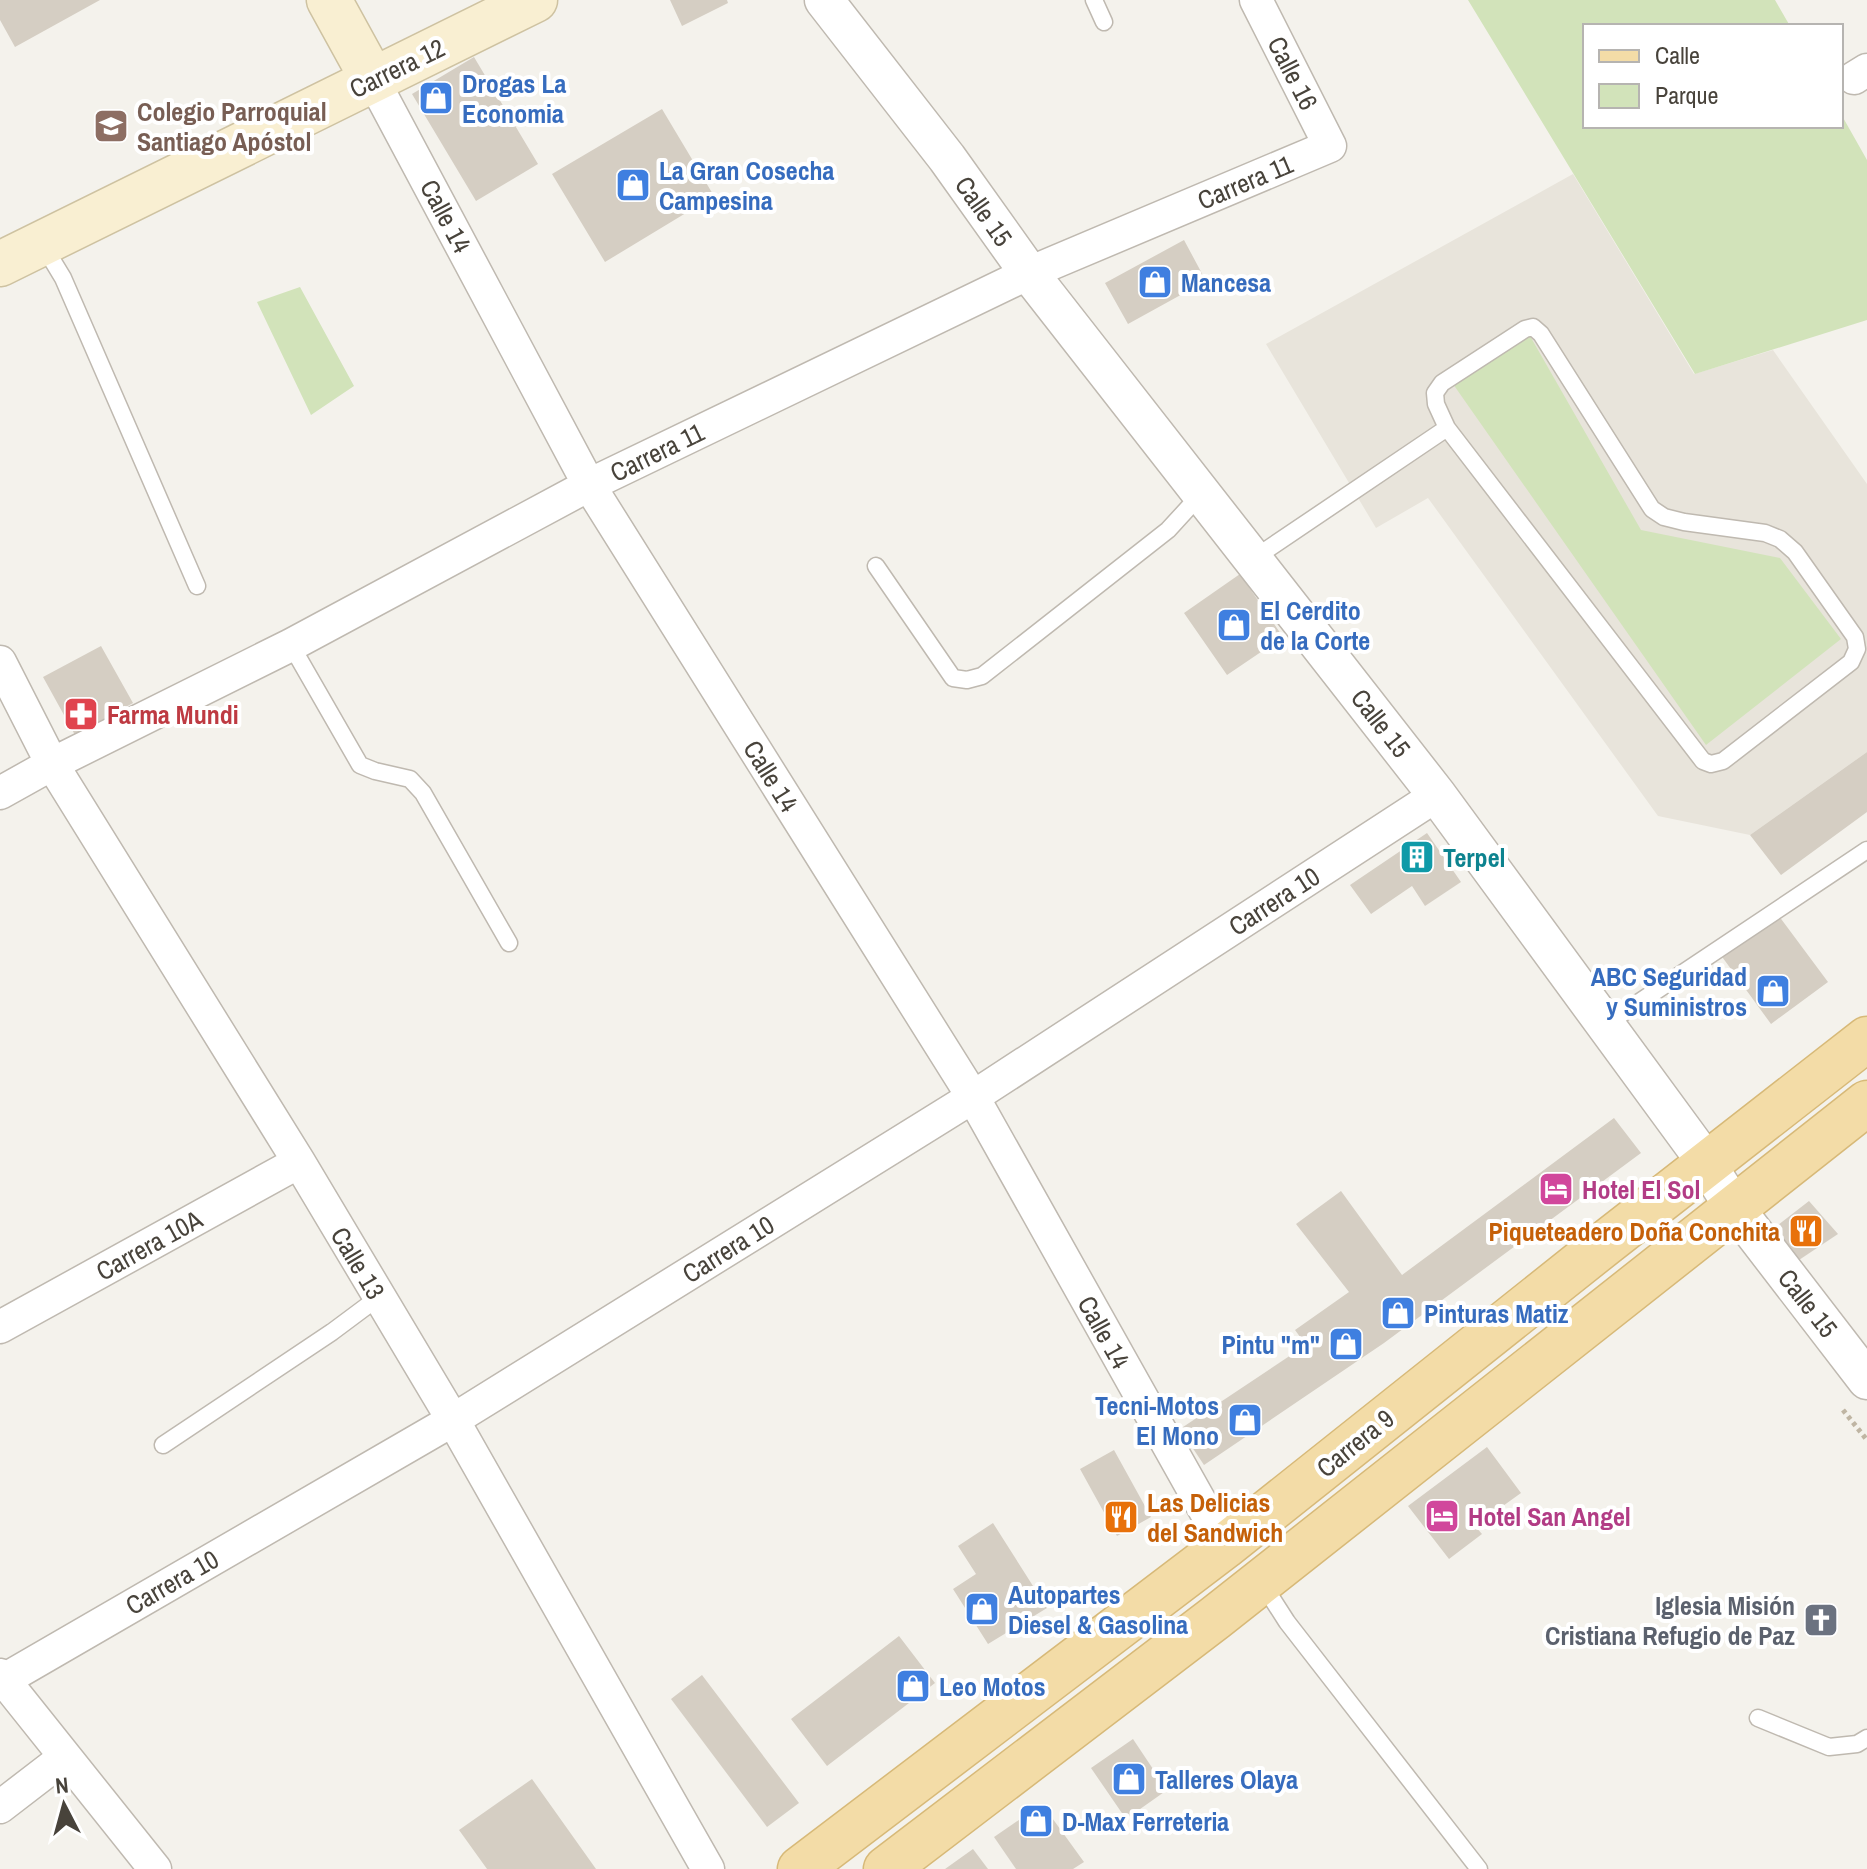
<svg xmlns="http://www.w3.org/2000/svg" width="1867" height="1869" font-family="'Archivo Narrow',sans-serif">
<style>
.residential{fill:#e8e4db}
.green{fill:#d2e3ba}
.building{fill:#d5cec3}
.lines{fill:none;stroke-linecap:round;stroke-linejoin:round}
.service-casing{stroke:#bfb9b0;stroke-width:19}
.minor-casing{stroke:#bfb9b0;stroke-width:35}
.tertiary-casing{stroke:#bfb9b0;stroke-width:41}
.secondary-casing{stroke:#cec2a1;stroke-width:47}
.primary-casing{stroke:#d7b978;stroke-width:47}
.path{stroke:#bfb5a3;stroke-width:5;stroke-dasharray:4 4;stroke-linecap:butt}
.service{stroke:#fff;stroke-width:16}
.minor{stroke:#fff;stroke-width:32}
.tertiary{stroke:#fff;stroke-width:38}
.secondary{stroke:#f9efd2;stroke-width:44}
.primary{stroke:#f3dca7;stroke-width:44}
.labels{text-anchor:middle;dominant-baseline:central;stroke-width:8;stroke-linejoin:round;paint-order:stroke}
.street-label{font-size:26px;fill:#48433b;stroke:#fff}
.shop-label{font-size:26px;font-weight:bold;fill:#366cbe;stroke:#fff;text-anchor:start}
.education-label{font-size:26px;font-weight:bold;fill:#785e54;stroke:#fff;text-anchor:start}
.health-label{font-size:26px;font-weight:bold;fill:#be3a42;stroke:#fff;text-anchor:start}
.culture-label{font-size:26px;font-weight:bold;fill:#0d838f;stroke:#fff;text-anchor:start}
.hotel-label{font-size:26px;font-weight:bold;fill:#b23c85;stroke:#fff;text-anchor:start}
.food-label{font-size:26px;font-weight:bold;fill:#c56008;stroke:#fff;text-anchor:end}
.worship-label{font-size:26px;font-weight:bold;fill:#5b616d;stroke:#fff;text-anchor:end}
</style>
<rect width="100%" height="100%" fill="#f4f2ec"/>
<path class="residential" d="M1573,174L1694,374L1773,350L1867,484V752L1750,835L1658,816L1428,498L1376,528L1266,344Z"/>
<path class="green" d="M1468,0H1775L1790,26H1585V126H1841V114L1867,160V320L1695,374Z
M300,287L354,386L311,415L257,302Z
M1530,336L1641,530L1780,558L1841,639L1706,745L1453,384Z"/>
<path class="building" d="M0,0H100L15,47L0,20Z
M670,0H727L728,3L682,26Z
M474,57L538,164L476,201L412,94Z
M662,109L714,196L605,262L552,174Z
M1184,240L1206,281L1128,324L1105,283Z
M1240,574L1283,637L1227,675L1184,613Z
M101,646L133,703L75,735L43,677Z
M1867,752V812L1781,875L1750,835Z
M1427,833L1461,882L1425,906L1412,886L1371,914L1350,885Z
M1776,912L1828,982L1771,1024L1720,954Z
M1614,1118L1641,1153L1384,1343L1204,1465L1180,1429L1306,1345L1295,1330L1349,1292L1296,1224L1341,1191L1402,1275Z
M1809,1201L1838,1234L1799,1260L1774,1228Z
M1487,1447L1521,1493L1475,1526L1482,1534L1449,1559L1408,1506Z
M1114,1450L1151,1517L1117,1536L1080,1469Z
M993,1523L1047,1608L988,1644L953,1589L976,1574L958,1546Z
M899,1636L935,1683L827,1766L791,1719Z
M702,1675L799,1803L767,1827L671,1699Z
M1133,1739L1167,1790L1126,1819L1091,1768Z
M532,1779L596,1869H487L459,1830Z
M1042,1804L1084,1862L1073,1869H1016L994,1837Z
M973,1849L988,1869H945Z"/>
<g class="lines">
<g class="service-casing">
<path id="service" d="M1094,0L1104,22
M43,245L63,278L197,586
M1533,327L1541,334L1652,509L1664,517L1684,522L1765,533L1780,539L1795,552L1855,637L1857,649L1851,662L1723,761L1711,764L1703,761L1447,428L1436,404L1435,393L1442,383L1525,329Z
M1253,559L1447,428
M876,566L953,678L967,680L982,676L1168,530L1201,494
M291,645L360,765L375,771L410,779L423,793L509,943
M1605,1025L1867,850
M163,1445L332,1332L379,1297
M1262,1583L1287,1622L1479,1869
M1758,1718L1829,1747L1857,1744L1867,1738"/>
</g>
<g class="minor-casing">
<path id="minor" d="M1854,78L1867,70
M373,80L589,485L973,1097L1225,1546
M0,662L52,764L299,1162L453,1420L708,1869
M0,793L52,764L291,645L589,485L1029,273L1330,146L1256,0
M0,1327L299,1162
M0,1675L155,1869
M4,1680L453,1420L973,1097L1437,795
M0,1807L65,1757"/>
</g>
<g class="tertiary-casing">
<path id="tertiary" d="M824,0L947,158L1029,273L1437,795L1698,1151L1734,1207L1867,1380"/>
</g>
<g class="secondary-casing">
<path id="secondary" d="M329,0L373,80
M0,264L535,0"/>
</g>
<g class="primary-casing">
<path id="primary" d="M800,1869L1225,1546L1607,1242L1867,1039
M886,1869L1215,1618L1867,1103"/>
</g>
<path class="path" d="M1843,1410L1867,1440"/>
<use href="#service" class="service"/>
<use href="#minor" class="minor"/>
<use href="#tertiary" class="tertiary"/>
<use href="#secondary" class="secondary"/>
<use href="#primary" class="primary"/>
</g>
<defs>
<g id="shop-square" transform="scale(1.8)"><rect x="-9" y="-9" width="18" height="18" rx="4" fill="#3f7fe0" stroke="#fff"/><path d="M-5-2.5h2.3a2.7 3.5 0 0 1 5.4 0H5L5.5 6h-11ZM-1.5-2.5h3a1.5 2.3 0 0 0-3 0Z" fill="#fff"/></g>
<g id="school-square" transform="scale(1.8)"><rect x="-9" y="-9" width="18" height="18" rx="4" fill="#8d6e63" stroke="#fff"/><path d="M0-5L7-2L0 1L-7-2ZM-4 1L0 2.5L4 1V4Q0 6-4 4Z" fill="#fff"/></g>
<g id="pharmacy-square" transform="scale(1.8)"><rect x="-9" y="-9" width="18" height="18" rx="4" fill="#e0444e" stroke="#fff"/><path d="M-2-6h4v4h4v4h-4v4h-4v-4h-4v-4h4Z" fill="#fff"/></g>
<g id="building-square" transform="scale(1.8)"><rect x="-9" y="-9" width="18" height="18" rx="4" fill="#0f9aa8" stroke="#fff"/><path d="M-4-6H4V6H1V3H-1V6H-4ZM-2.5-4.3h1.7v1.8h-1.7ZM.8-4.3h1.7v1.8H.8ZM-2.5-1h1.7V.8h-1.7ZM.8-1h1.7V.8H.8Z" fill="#fff"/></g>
<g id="hotel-square" transform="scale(1.8)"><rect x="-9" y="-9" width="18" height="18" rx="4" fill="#d1479c" stroke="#fff"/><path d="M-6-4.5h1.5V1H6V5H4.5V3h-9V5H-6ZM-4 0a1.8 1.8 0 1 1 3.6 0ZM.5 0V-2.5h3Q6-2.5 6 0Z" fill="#fff"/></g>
<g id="restaurant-square" transform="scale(1.8)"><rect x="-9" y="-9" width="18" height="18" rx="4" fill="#e8710a" stroke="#fff"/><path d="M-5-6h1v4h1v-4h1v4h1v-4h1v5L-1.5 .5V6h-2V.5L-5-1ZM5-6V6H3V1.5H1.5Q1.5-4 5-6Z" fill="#fff"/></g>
<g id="church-square" transform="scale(1.8)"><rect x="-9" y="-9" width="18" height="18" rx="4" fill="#6b7280" stroke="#fff"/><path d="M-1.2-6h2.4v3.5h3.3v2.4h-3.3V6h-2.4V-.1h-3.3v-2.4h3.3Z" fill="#fff"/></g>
</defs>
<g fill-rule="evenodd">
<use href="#shop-square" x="436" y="98"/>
<use href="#school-square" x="111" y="126"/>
<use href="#shop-square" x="633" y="185"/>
<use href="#shop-square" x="1155" y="282"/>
<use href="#shop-square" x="1234" y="625"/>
<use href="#pharmacy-square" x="81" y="714"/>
<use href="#building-square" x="1417" y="857"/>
<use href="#shop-square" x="1773" y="991"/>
<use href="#hotel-square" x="1556" y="1189"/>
<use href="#restaurant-square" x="1806" y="1231"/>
<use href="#shop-square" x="1398" y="1313"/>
<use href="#shop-square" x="1346" y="1344"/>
<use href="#shop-square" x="1245" y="1420"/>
<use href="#hotel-square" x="1442" y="1516"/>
<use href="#restaurant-square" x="1121" y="1517"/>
<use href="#shop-square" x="982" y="1609"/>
<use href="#church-square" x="1821" y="1620"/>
<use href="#shop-square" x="913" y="1686"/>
<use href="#shop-square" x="1129" y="1779"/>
<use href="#shop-square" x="1036" y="1821"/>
</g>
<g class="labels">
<g class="street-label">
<text transform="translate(397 68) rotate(-26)">Carrera 12</text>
<text transform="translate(1293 73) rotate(63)">Calle 16</text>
<text transform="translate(1245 182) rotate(-23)">Carrera 11</text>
<text transform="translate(984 211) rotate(55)">Calle 15</text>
<text transform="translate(446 216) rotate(62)">Calle 14</text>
<text transform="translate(657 452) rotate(-26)">Carrera 11</text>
<text transform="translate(1381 723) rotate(52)">Calle 15</text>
<text transform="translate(771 776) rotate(58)">Calle 14</text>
<text transform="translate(1274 901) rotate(-33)">Carrera 10</text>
<text transform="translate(149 1245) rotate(-29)">Carrera 10A</text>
<text transform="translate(728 1249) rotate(-32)">Carrera 10</text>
<text transform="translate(358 1263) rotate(59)">Calle 13</text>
<text transform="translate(1808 1303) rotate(52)">Calle 15</text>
<text transform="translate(1104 1332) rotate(61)">Calle 14</text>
<text transform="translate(1355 1443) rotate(-39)">Carrera 9</text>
<text transform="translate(172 1582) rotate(-30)">Carrera 10</text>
</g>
<g class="shop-label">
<text x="462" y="83">Drogas La<tspan x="462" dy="30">Economia</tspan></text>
<text x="659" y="170">La Gran Cosecha<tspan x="659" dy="30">Campesina</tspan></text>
<text x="1181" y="282">Mancesa</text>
<text x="1260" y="610">El Cerdito<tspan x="1260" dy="30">de la Corte</tspan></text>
<text x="1747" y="976" text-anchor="end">ABC Seguridad<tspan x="1747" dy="30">y Suministros</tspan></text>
<text x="1424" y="1313">Pinturas Matiz</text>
<text x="1320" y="1344" text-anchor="end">Pintu "m"</text>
<text x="1219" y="1405" text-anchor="end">Tecni-Motos<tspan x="1219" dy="30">El Mono</tspan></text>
<text x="1008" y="1594">Autopartes<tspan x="1008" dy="30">Diesel &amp; Gasolina</tspan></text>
<text x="939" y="1686">Leo Motos</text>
<text x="1155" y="1779">Talleres Olaya</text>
<text x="1062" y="1821">D-Max Ferreteria</text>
</g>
<g class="education-label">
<text x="137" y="111">Colegio Parroquial<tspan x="137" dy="30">Santiago Apóstol</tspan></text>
</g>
<g class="health-label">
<text x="107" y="714">Farma Mundi</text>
</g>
<g class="culture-label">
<text x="1443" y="857">Terpel</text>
</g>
<g class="hotel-label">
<text x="1582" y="1189">Hotel El Sol</text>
<text x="1468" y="1516">Hotel San Angel</text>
</g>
<g class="food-label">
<text x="1780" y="1231">Piqueteadero Doña Conchita</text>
<text x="1147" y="1502" text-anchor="start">Las Delicias<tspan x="1147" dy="30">del Sandwich</tspan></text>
</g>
<g class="worship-label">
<text x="1795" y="1605">Iglesia Misión<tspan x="1795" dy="30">Cristiana Refugio de Paz</tspan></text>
</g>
</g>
<rect x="1583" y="24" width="260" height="104" fill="#ffffff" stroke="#b6b4b1" stroke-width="2"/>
<rect x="1599" y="50" width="40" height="12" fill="#f3dca7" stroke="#b6b4b1" stroke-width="2"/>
<text x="1655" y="64" font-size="24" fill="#48433b">Calle</text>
<rect x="1599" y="84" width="40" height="24" fill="#d2e3ba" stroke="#b6b4b1" stroke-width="2"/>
<text x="1655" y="104" font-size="24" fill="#48433b">Parque</text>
<g transform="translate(64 1805) rotate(354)" stroke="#ffffff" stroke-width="6" paint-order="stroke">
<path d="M0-6L14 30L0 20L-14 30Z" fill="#48433b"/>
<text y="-12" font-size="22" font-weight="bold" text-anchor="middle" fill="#48433b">N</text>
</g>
</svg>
